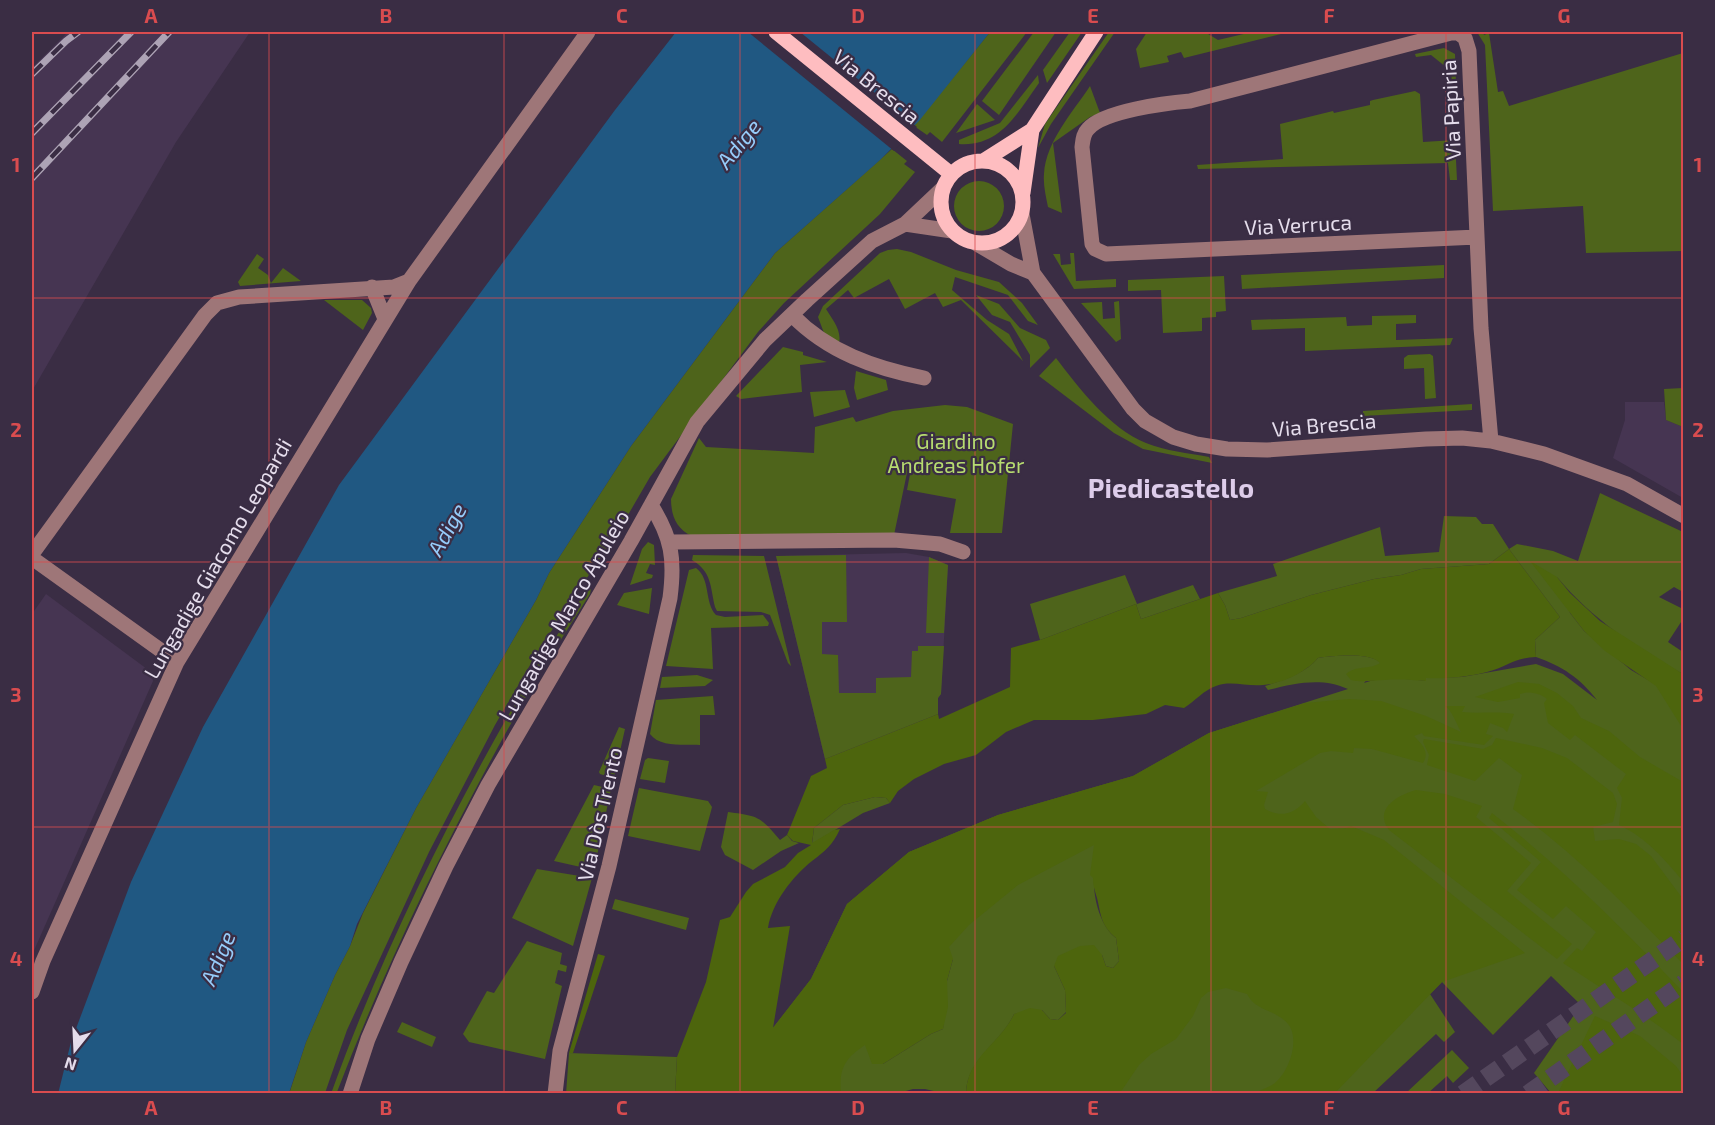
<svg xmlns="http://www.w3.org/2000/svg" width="1715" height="1125" font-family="'Exo 2',sans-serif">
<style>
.built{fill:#463552}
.green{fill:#4e641b;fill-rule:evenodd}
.forest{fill:#4d650d}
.water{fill:#205882}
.pier{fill:#3a2d44}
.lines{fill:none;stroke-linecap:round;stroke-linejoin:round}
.highway-tunnel{stroke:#54475d;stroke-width:18;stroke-dasharray:18 9;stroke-linecap:butt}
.minor{stroke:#9e7678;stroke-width:15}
.major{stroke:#febdc0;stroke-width:15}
.rail-casing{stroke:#ada3b5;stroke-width:7}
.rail{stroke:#3a2d44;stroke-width:4.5;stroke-dasharray:14;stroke-linecap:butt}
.grid{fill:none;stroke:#d94c4f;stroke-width:1.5;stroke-opacity:0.55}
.labels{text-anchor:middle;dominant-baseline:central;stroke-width:4.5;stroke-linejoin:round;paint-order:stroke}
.street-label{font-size:21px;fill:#e5ddec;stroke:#3a2d44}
.park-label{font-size:21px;fill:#b7dc70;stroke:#3a2d44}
.water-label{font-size:22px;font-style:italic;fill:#96ccfa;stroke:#3a2d44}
.district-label{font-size:27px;font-weight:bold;fill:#ddccea;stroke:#3a2d44}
.neatline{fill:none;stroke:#d94c4f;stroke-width:2}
.grid-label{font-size:20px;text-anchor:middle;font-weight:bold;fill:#d94c4f}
</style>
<rect width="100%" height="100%" fill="#3a2d44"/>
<path class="built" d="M68,32H250L176,142L32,391V68Z
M1625,402H1664L1666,420L1683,427V498L1613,458L1625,420Z
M906,553L929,557L948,565L941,694L938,698V714L825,759L776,556Z
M46,594L151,672L153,681L32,955V614Z"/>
<path class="green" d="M990,32H1027L942,142L930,132L927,135L914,126Z
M1034,32H1056L999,115L982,101Z
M1070,32H1082L1047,83L1043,70Z
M1109,32H1115L1051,124L1038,148L1045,124Z
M1147,32H1205L1218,40L1252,32H1289L1184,58L1181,52L1167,56L1169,62L1140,68L1136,49Z
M1477,32H1483L1484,35L1489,33L1498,92L1503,91L1509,106L1683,53V251L1586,253L1583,206L1493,211L1485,45Z
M1444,48L1455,54L1456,83H1452L1451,71L1431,55L1416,57L1415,54Z
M1038,75L1039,83C1017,113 1001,147 959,144V140L1000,123Z
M1090,86L1100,113L1090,117L1053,143L1062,213L1048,207C1046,197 1043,185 1044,174C1046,141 1073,112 1090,86Z
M1415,91L1420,94L1423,142L1455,140L1457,180H1450L1448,163L1198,169L1197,165L1283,159L1280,124L1333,111L1334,113L1370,105V101L1373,100Z
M977,104L995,120L956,133Z
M892,149L907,161L904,164L915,172L880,214L784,303L758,332L650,477L621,527L540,648L495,725L429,852L347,1030L325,1093L289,1094L306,1042L335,975L350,946L363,913L416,808L536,600L549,573L631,446L775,253Z
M954 206a25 25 0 1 1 50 0a25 25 0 1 1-50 0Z
M897,249L911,252L956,270L999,282L1022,303L1038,325L1028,321L1008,295L955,277L952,290L987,320L1009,334L1023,361L961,300L943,307L935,293L905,309L889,279L854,298L848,290L826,309C832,319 842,330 839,343L824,333L818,317L823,306L880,253L888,250Z
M1070,253H1074L1076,281L1116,279V287L1074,289L1053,254H1060L1061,265L1071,264Z
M257,254L264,259L258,268L268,275L271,283L283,268L301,281L240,286L238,282Z
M1444,265V278L1242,289L1241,275Z
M1224,276L1226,311L1216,312V317L1202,318V331L1163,333L1161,290L1128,291V280Z
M976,295L999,304L1020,328L1046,340L1050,348L1030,368V355L1010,322L992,315Z
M324,300H362L371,308L372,313L363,330Z
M1119,301L1121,339L1116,342L1081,303L1102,302L1103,319L1115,318L1114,302Z
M1416,315V323L1396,324V340L1453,338L1450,345L1305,351V328L1252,330L1251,320L1346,317L1347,326L1372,325V316Z
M783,347L803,352V355L827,362L800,365L802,392L741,399L736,396Z
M1430,354L1433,356L1436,398L1425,399L1424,368L1404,369V358L1408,355Z
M1056,358C1079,388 1110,429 1146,443C1166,451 1188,453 1209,457L1212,463L1143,449L1114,433L1039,376Z
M856,371L886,380L888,390L857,400L854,388Z
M1683,388H1684L1683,427L1666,420L1664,389Z
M845,390L850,407L814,417L810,392Z
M1472,404V410L1363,416V411Z
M945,405L967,407L1013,424L1002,533H950L956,499L907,490L910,474L907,473L894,535L692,536C676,529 671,515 671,499L699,438L706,447L814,453L815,427L853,417L856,422L893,411Z
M1600,493L1683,532V592L1674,587L1659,597L1683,609V619L1668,642L1683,652V674C1637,649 1591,618 1557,577L1570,613L1584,631L1631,670L1648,680L1683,693V1093H1551L1534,1073L1581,1005L1551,976L1493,1035L1442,982L1430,994L1455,1032L1444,1042L1436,1034L1373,1093H1069L1144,981L1094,878C1093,897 1100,926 1116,938L1119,961L1113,968L1106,966L1102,955L1054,966L1065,990L1066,1012L1058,1020L1050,1019L1042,1010L1014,1014C1000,1044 967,1059 966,1093H942L925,1089H913L895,1094L787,1093L772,1029L811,979L847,904L909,852L998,815L1133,776L1209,733L1348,689C1323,677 1294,683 1268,690L1265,686C1283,680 1305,674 1318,658C1333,656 1369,652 1381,663L1364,683C1384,676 1405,679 1426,681V678L1462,677L1536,664L1563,674L1597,700C1580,678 1562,666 1536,657L1535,640L1560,617L1509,549L1489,564L1421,569L1401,575L1374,579L1311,595L1241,618L1230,620L1225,605L1218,593L1277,576L1273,564L1380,527L1385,556L1439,552L1444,516L1476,517L1482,524H1493L1509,549L1517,544L1553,551L1578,561ZM953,959L947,981L943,1029L931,1034L883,1064L872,1063Z
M648,542L654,545L655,565L650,564L646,573L653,575L652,578L630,585L642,549Z
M693,555L764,556L791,666L788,663L770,615L761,612L717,611L715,607C710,586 712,572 692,560Z
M846,555L847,622H822V654L838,655L839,693H876V678L911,677L912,651H918V646H944L941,694L938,698V714L825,759L776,556Z
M929,557L948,565L944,633H926Z
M696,568C711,579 704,602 716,615L725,617L763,615L769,623L768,626L711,628L713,669L666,666L689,570Z
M1125,575L1137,604L1193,585L1200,599L1141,619L1136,604L1040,640L1030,604Z
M652,588L649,614L617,605L624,593Z
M591,589L590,594L553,652L548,649L586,591Z
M544,654L549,657C467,797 395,941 337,1092L332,1091C387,939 461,793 544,654Z
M697,675L713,680L705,686L660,688L662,677Z
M713,696L715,715H700V745C685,744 660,748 650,734L656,700Z
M619,727L625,729L614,778L600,774L599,772Z
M648,758L669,761L665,783L640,779L645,760Z
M594,785L611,789L594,870L554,861Z
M639,788L708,801L712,807L711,811L700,851L628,836Z
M875,797L886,798L890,803L863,813L812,844L814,828L843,805Z
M728,812C758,816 760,816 780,840L787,835L792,841L799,843L781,851L753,870L725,855L721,847Z
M537,869L592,878L573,946L512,918Z
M615,899L689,918L686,930L612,909Z
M527,941L562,953L560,964L567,966L566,972L558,970L555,983L562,986L545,1059L469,1042L463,1034L487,991L494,993Z
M402,1022L436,1037L432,1047L397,1032Z
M1452,1050L1469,1068L1453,1083L1447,1076L1428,1093H1406Z
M569,1053L677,1057L675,1093L566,1094Z"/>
<path class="forest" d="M1509,549L1560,617L1535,640L1536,657C1513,658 1507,667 1487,672C1468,677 1446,679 1426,678V681C1412,680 1399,679 1385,680C1373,680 1364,683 1351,680L1346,674C1356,665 1370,670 1380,663C1369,652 1333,656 1318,658C1307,672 1281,684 1263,685C1248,687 1231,680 1216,686C1204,690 1195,701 1184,708L1165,705L1146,714L1093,720H1034L1006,732L976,755L944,764L914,779L898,791L890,803L886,798L875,797L843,805L814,828L812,843L834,830L840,829C833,845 825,851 812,861C792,877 772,903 768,928L790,926L773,1028L811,979L847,904L909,852L998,815L1133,776L1209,733L1305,703L1349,699L1381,701L1426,716L1461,732C1457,725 1452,710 1445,706H1465L1462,712C1479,714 1496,711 1514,714L1507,732L1503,728L1490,723L1486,734L1493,736L1484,745L1424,736L1422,733L1414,736C1422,744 1430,752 1423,763L1372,749L1354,748L1353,753L1331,751L1320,753L1256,791L1268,792L1264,805L1265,809C1281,818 1294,814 1305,801L1316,817L1330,829L1346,828L1351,826L1384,840L1525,953L1442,982L1335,1093H1256C1262,1089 1271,1087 1276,1082C1291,1069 1302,1033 1284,1020C1271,1009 1255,1010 1247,994L1226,988L1208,992L1201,998L1193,1016L1176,1039L1151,1054L1139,1065L1120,1093H966C967,1057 999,1045 1014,1014L1030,1008L1042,1010L1050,1019L1058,1020L1066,1013L1065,990L1054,966L1058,956L1080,946L1094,945L1102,955L1106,966L1113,968L1119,961L1116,938C1101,926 1101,915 1097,898C1095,891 1093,886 1093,878L1090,875L1094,845L1018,885L969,925L949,947L953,959L947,981L948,1007L943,1029L931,1034L883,1064H872L865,1045C844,1059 839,1069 841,1093H675L677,1057L706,982L720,920L730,917L746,892L753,884L785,867L798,853L811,845L793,841L787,835L811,776L827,768L825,759L938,714L939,719L1010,687L1011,648L1040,640L1136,604L1141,619L1218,593L1225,605L1230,620L1241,618L1311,595L1374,579L1401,575L1421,569L1489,564Z
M1530,561L1557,577L1570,593L1600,621L1683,674V729L1656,686L1605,651L1584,631Z
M1518,682L1539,684L1557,693L1573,706L1581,718L1609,731L1640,757L1683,782V881C1664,859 1647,838 1619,825L1622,798L1617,788L1626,774L1575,735L1570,740L1548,723L1544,703L1547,699C1540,693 1528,691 1520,694V698L1498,702L1475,697Z
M1496,738L1542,748L1567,758L1613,793L1617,804L1613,822L1593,827L1595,841L1619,839L1636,844L1651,856L1683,899V964C1630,910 1576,854 1513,809L1522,775L1499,758L1475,781L1427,765L1429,755L1423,742L1424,739L1483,749L1492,745Z
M1416,790L1445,794L1482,806L1476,817L1531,863L1507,891L1572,944L1557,959L1389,830C1373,809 1398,795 1416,790Z
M1492,813C1561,867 1623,928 1683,992V1044C1645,1014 1603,990 1563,963L1577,948L1582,951L1596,932L1566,906L1553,919L1517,890L1541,862L1489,818Z
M598,954L605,956L573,1053H569Z
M1595,1016L1640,1036L1676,1066L1683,1076V1093H1558Z"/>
<path class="water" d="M676,32H990L919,121L880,160L775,253L631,446L549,573L536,600L416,808L357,924L350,946L335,975L306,1042L289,1093L58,1094L71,1042L131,882L203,727L339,485L615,110Z"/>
<path class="pier" d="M748,32H800L917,127L894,151Z"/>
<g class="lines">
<path class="highway-tunnel" d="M1463,1094L1684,938
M1528,1094L1684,983"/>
<path class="minor" d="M1022,214L1033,273L1133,409L1145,421L1173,437L1196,444L1227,449L1267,450L1426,439L1462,438L1491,441L1544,454L1627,484L1684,516
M905,224L952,231
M1477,237L1106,254L1095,249L1092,244L1082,147C1083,140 1083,134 1088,129C1103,111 1166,103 1190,101L1451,33H1458L1465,38L1469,51L1481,328L1491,441
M977,244L1011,264L1033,273
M372,287L385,319
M792,315C828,352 874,368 924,378
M671,542L894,540L940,544L963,552
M32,554L205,315L217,303L239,297L394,287L409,281
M32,558L177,662
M32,992L43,961L177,662L409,281L588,32
M350,1094L368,1039L401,962L446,866L488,785L631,541L697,422L765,340L807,300L872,241L905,224L942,189
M555,1094L560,1051L609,866L670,598C675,559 672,538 651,505"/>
<path class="major" d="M776,32L951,174
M941 202a41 41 0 1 1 82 0a41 41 0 1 1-82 0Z
M983,161L1032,130
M1023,193L1032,130L1096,32"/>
<g class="rail-casing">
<path id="rail" d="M32,74L66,41L78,32
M32,133L131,32
M32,178L169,32"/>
</g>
<use href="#rail" class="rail"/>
</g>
<path class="grid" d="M269,32V1094M504,32V1094M740,32V1094M975,32V1094M1211,32V1094M1446,32V1094M32,298H1684M32,562H1684M32,827H1684"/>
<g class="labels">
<g class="street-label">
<text transform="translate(877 86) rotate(39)">Via Brescia</text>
<text transform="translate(1450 110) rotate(-93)">Via Papiria</text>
<text transform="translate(1298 224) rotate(-3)">Via Verruca</text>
<text transform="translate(1324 424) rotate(-5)">Via Brescia</text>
<text transform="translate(217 558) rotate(-60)">Lungadige Giacomo Leopardi</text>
<text transform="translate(563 615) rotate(-60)">Lungadige Marco Apuleio</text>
<text transform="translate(599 814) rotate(-77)">Via Dòs Trento</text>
</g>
<g class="park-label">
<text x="956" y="440">Giardino<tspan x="956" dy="24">Andreas Hofer</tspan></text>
</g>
<g class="water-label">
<text transform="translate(738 143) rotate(-51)">Adige</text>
<text transform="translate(446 529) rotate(-61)">Adige</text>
<text transform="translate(217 958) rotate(-67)">Adige</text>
</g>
<g class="district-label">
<text x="1171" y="487">Piedicastello</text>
</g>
</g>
<rect width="1715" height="1125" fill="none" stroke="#3a2d44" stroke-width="66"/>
<g transform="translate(75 1050) rotate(198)" stroke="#3a2d44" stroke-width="4.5" paint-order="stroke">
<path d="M0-4.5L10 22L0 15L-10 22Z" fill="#e5ddec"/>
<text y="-9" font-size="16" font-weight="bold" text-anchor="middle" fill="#e5ddec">N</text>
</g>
<rect x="33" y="33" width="1649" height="1059" class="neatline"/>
<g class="grid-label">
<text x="151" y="23">A</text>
<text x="386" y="23">B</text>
<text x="622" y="23">C</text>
<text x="858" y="23">D</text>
<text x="1093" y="23">E</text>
<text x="1329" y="23">F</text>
<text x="1564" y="23">G</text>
<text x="16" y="172">1</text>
<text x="1698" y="172">1</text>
<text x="16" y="437">2</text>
<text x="1698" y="437">2</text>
<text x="16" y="702">3</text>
<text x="1698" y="702">3</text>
<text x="16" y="966">4</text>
<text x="1698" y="966">4</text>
<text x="151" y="1115">A</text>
<text x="386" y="1115">B</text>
<text x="622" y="1115">C</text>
<text x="858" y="1115">D</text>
<text x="1093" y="1115">E</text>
<text x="1329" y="1115">F</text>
<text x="1564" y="1115">G</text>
</g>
</svg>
